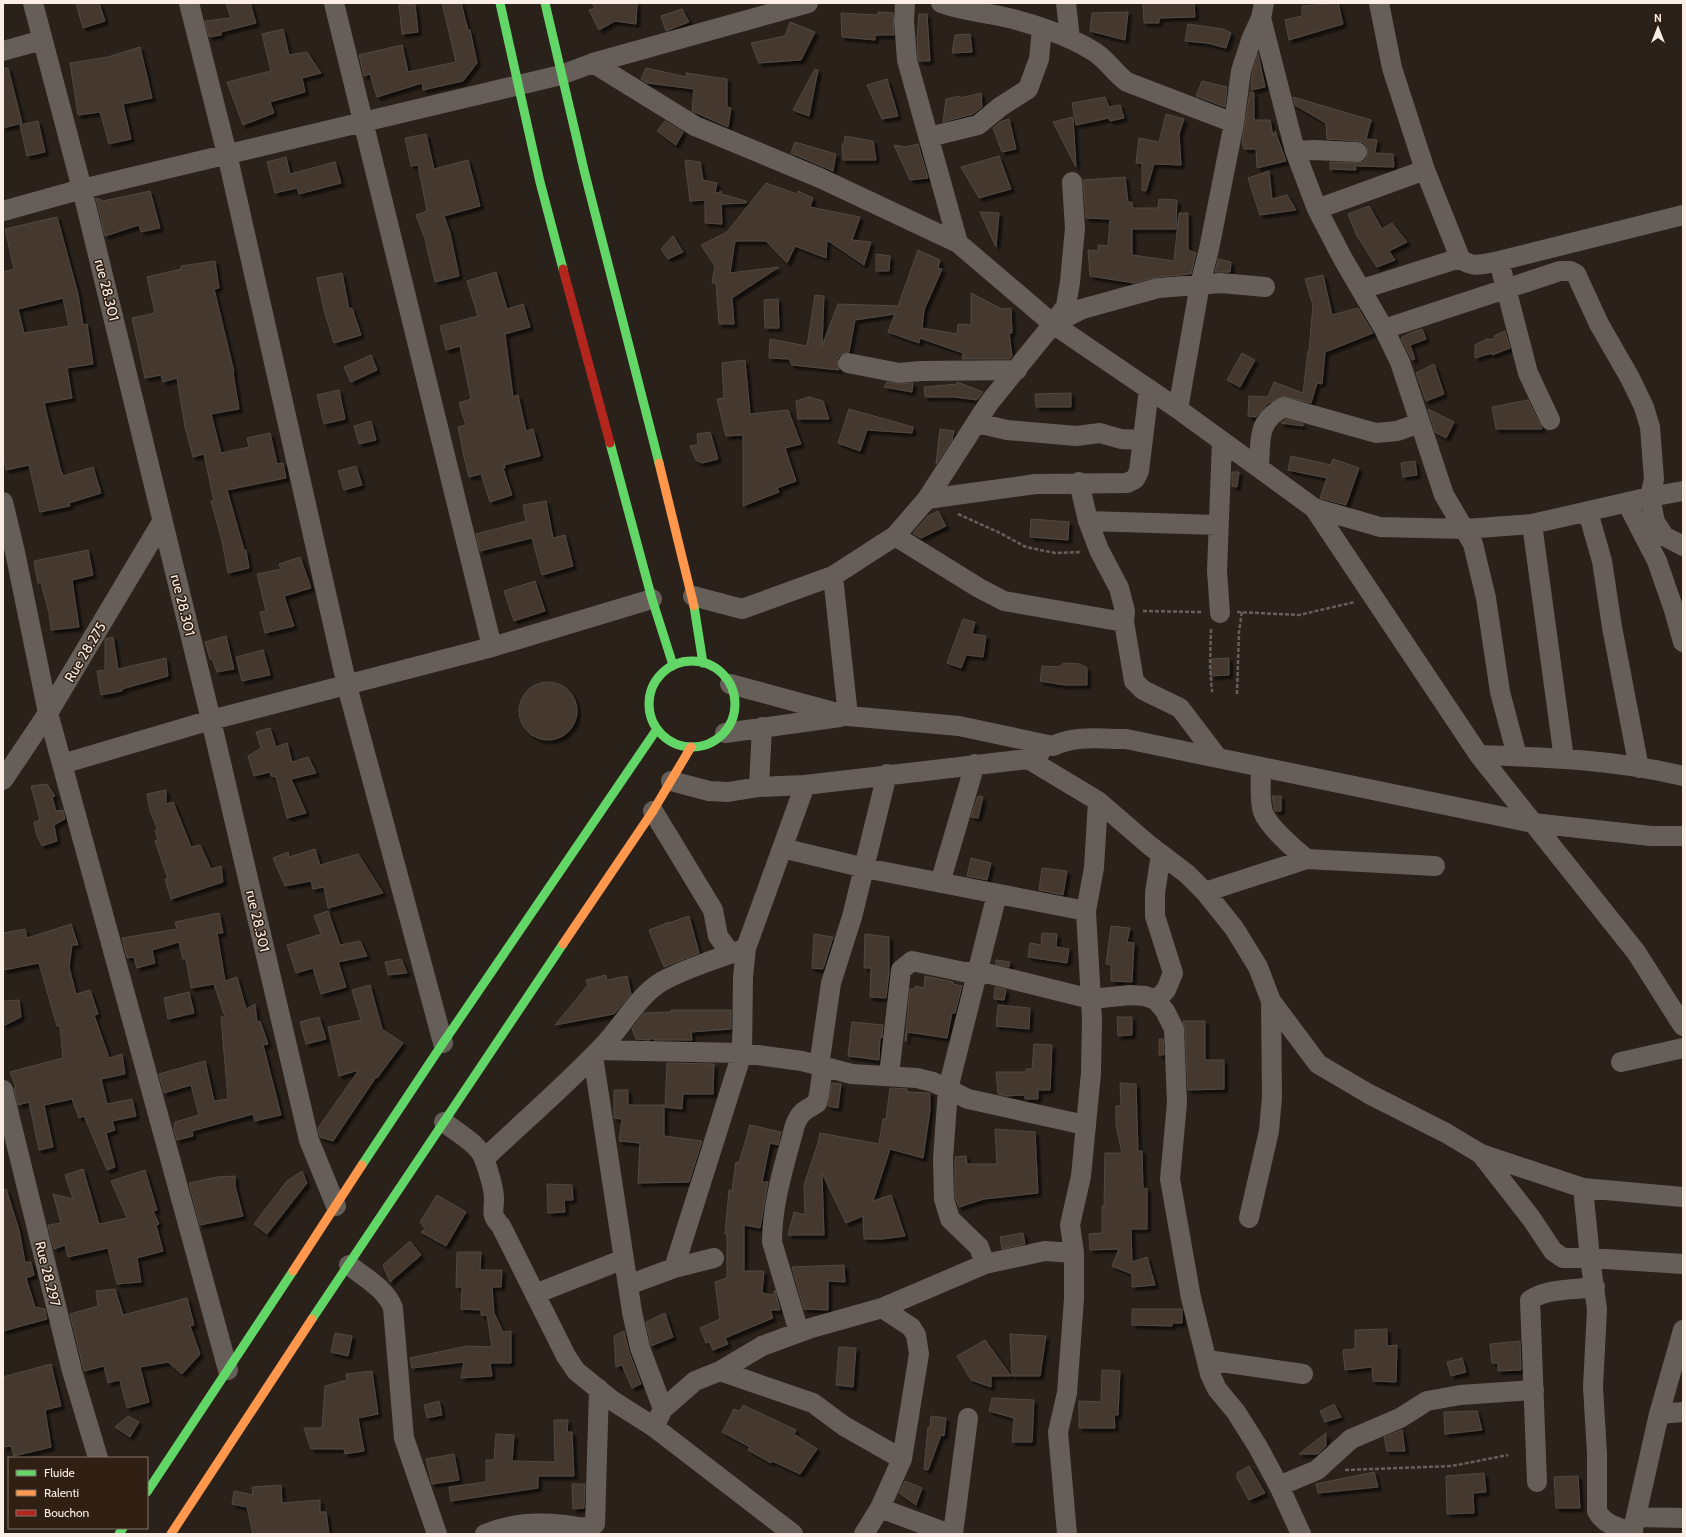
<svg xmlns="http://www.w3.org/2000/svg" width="1686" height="1537" font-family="Cabin,sans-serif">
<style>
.building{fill:#44382d;stroke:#514943;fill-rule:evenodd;filter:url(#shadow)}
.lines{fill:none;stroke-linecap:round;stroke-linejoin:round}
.path{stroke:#665f5a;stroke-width:2.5;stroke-dasharray:4 2;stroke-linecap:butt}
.street{stroke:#665f59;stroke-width:20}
.fast{stroke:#63d668;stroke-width:9}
.slow{stroke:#ff974d;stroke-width:9}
.jam{stroke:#b3261e;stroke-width:9}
.labels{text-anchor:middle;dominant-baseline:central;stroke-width:3;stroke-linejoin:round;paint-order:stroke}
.street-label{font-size:14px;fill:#faeee6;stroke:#302014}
</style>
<defs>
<filter id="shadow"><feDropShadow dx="3.5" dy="3.5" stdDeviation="1" flood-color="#0009"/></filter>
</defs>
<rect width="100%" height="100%" fill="#2a211a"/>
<path class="building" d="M76,3H99L105,21L83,28Z
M226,3H250L256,23L221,32V35L209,37L205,21L231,18Z
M442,3H461L468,30H470L477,63L463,81L423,90L422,83L377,97L370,74L364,76L359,55L402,45L408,72L456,62Z
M592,3H637L636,24L615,21L599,30L589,10L595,8Z
M1143,3H1194L1195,17L1159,18V23H1144Z
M1338,3L1343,24L1289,40L1285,20L1302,16V6Z
M415,4L418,32L402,34L399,5Z
M682,9L689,22L666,31L661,16Z
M878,12L893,13L894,35H875V40L842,37L841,13L878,15Z
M1128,12L1125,40L1090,31L1092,13Z
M919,14H927L930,61H919L918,58L917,38Z
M790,22L815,32L801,60L759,63L751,43L785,36Z
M1188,24L1223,29L1231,33L1226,48L1207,43L1185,41Z
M283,29L289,55L307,52L321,73L302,78L305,92L270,102L274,113L243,125L227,82L271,71L262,34Z
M970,34L972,52L952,53L955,35Z
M140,47L152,98L123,104L131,139L109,144L100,112L78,115L70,63L108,57Z
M1258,54L1265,87L1251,90L1252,74Z
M3,68H8L22,123L3,128Z
M646,68L687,77L686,73L727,79V107L731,108L728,127L692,111L694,89L647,83L641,79Z
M815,69L818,70L809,116L793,110Z
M887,79L898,116L882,119L867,85Z
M1202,81L1227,87L1225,107L1196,96Z
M1250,92L1254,93V120H1270L1273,136L1275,131L1286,161L1257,168L1256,149H1244L1242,142Z
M981,93L982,107L973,114L943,122L946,99L960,96V98Z
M1105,97L1109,107L1120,105L1124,118L1110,121L1109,118L1076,125L1072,103Z
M1293,97L1371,120L1366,139L1377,140L1375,153L1393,154L1394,167L1355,166L1356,170L1330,169V162L1356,163L1363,162L1367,158V147L1364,143L1358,141L1327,139L1326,123L1295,105Z
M1166,114L1184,119L1179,134L1181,165L1154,164L1146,191L1142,190V163H1136L1139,138L1159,142Z
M1073,117L1076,167L1053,122Z
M1009,119L1016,149L1002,152L993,128L1000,122Z
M38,121L45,152L27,156L20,125Z
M665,121L683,132L676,145L657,131Z
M426,134L434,169L468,160L480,206L444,216L450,233L459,276L435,282L425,239L416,215L427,211L418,165L411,166L405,138Z
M845,136L873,141L876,160H843L842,144H844Z
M795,142L836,154L833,171L791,153Z
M918,144L928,178L910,180L894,145L906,147Z
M999,156L1011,189L979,198L961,167Z
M286,157L290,174L335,162L341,183L299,194L297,188L275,193L267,162Z
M685,160L700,162L703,180L717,183L715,192L718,193L721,191V194L746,201V203L721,204L722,224L705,223V200L690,201Z
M1269,171L1272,199L1287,195L1296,210L1260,215L1248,178Z
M1125,177L1128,202H1132L1133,208H1158L1159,199L1177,200L1176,229H1132V255L1174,261L1179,213H1188V250L1196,253L1191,274L1157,277L1134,283L1090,276L1088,250L1098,251V245L1108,246L1110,219L1086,218L1083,180Z
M766,183L797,194L798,191L813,198L810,207L860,217L852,240L871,242L864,265L827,240L826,258L795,246L787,263L766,241H735L730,273L779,267L732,298L734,324H719L716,283H712L715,266L701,245L727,232Z
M150,191L160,228L141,232L139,225L105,236L96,198L103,201Z
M1369,206L1382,229L1392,223L1407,242L1389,251L1395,260L1377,267L1357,236L1348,214Z
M980,212L999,213L996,247Z
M57,217L78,294L83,325L87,324L93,364L67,368L72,398L44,403L61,472H62L63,476L93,467L101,493L69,503L70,506L40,512L29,465L6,470L3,457V272L14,269L5,229ZM63,298L69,326L24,333L18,309Z
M673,236L683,252L668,259L661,249Z
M918,250L940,260L938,268L942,269L924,310L922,328L957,334L958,324L971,325V293L1002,309L1011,308L1012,333H1009L1012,356L1010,359H962L963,353L920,338L919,343L888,332L895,314L855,320L849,352L840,355L837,360L839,370L792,365L789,359L769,358L770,339L807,346L815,295L824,296L822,346L838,304L898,306Z
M876,254L890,256L889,271H876Z
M1218,259L1231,262L1230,272H1215Z
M215,261L219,288L214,289L234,372L233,373L239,409L211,414L221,453L249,447L247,438L270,433L277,464L283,463L286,478L227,490L244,550H246L249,568L228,573L222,541L211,501H214L204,454L193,457L185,427L177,378L163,382L161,375L145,378L132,318L155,313L147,277L181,269V266Z
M496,272L507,309L523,304L530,327L505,334L513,397L518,395L526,431L533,429L540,456L504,465L505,468H503L512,495L490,502L481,474L469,477L464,457L458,427L466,425L459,403L471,399L460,346L446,350L440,326L478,316L467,281Z
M342,273L349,309L352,308L361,335L334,343L324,310L317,278Z
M1323,275L1332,315L1358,308L1373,333L1325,352L1322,384L1317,383L1311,403L1282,396L1267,404L1256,417L1248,416L1249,396L1268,397L1274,382L1303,393L1308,351H1309L1313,305L1305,279Z
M778,299L779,328H765L764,300Z
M1422,329L1426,339L1410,345L1415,359L1412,360L1401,338L1410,333Z
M1505,331L1510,348L1492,355V353L1475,358V345L1487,339H1495L1494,336Z
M1242,353L1255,360L1240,387L1227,380Z
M371,355L377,370L351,382L344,367Z
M745,360L750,414L788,410L801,444L785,448L796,481L777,488L779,492L743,506V435L726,436L717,399L724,398L722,363Z
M1434,364L1444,394L1426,401L1416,373Z
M887,382L900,384L913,383L912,392L884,387Z
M957,382L983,392L977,400L954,397H925L924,387L957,384Z
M339,390L345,419L324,424L317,395Z
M1071,393V407H1036L1035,394Z
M809,397L823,401L829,419H798L796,401Z
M1528,400L1542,429H1496L1492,407Z
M849,409L913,427L912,433L867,430L860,451L838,443Z
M1428,409L1454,422L1446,438L1435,432Z
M1286,419L1303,424V426L1281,423Z
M371,421L376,440L359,444L354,426Z
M940,429L954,431L952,440L936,464Z
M710,432L718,459L702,463L696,460L690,446L698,445L697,434Z
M1291,456L1331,465L1333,459L1359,468L1346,505L1320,498L1327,478L1288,470Z
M1415,461L1417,475L1403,477L1401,463Z
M356,466L362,485L344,490L338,471Z
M1232,472H1239L1237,487L1232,486Z
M546,501L553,538L565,535L573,566L542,575L532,538L480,551L476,534L526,521L523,505Z
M938,511L946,526L921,538L913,533L928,516Z
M1031,519L1069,522L1068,540L1030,537Z
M88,550L93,575L72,580L79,627L51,630L49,613L41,583H38L34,561Z
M300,557L311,588L284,596L294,626L265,633L260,612L266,611L257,574L281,569L279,564Z
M535,581L545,611L514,621L504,591Z
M963,619L975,622L972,634L986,636L983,657L966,655L961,668L947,663Z
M226,636L234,669L217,672L212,659H210L205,642Z
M113,637L118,669L166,658L168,676L122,689V691L101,695L97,671L105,670V639Z
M263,650L270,675L242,681L236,657Z
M1229,658V675L1211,676V659Z
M1064,663L1080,664L1087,668V685H1064L1040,681L1042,666L1059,667Z
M519 711a29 29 0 1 1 58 0a29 29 0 1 1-58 0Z
M270,728L276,747L287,743L292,762L308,757L316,773L291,779L306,813L287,818L276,777L271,776L270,772L254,776L248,756L261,748L256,732Z
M47,784L55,796L52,797L56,811L63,810L65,819L54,825L57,841L42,846L37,836L34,822L40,820L31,786Z
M166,790V804L173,802L191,847L200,845L211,869L221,866L223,882L171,899L165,879H168L155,841L158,840L155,830H158L150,811L147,794Z
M978,796L983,797L978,818L971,817Z
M1272,796H1281V811H1275Z
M315,849L320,865L358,854L383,893L328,908L324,887L313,889L311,881L285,886L273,858L288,852L289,857Z
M971,858L991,863L987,880L967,876Z
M1042,868L1067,871L1063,895L1039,890Z
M328,911L340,945L360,941L367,956L338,962L346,987L321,994L313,968L296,973L287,945L321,934L314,916Z
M219,913L223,933H217L225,981L237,977L246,1009L255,1004L257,1022L260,1021L268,1044L263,1045L281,1115L255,1121L253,1114L192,1131L193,1136L177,1140L174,1130L175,1122L199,1115L191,1085L164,1093L159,1074L205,1061L214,1101L228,1099L221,1017H225L214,984L191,988L186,959H183L179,942L152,950L155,963L137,968L134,957L127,958L122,938L177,929L175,922Z
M689,916L699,953L664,967L649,930L669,922V923Z
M71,924L78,945H72L69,967L76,994L90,990L98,1014L94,1015L109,1058L122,1054L125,1074L101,1079L107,1104L132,1099L136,1116L112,1121L115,1130L106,1133L115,1167L107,1170L84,1116L79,1118L72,1099L44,1105L53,1147L39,1150L29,1102L18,1105L14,1088H16L10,1072L63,1058L60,1026H57L39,963L4,970L3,933L25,929L27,938Z
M1111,926L1130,928L1127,942L1134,943L1132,982L1111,981V965L1106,964Z
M1042,933L1057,934L1056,947L1069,949L1067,963L1028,957L1030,943L1041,945Z
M814,934L833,937L823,969L812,968Z
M865,934L889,937V972L886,998L870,997L871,968H864Z
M401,959L407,973L388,975L385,962Z
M996,960L1010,962L1009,967L996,964Z
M606,975L607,980L627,976L631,994L614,1014L555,1025L588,985L586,980Z
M925,976L953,982V984L962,986L955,1013H952L947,1038L907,1032L906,1041H905L910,989H915V986L924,988Z
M370,985L382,1029L403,1043L377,1078L376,1077L333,1141L320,1137L318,1128L359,1070L339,1076L328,1027L361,1020L352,990Z
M995,987L1006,990L1004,1000L994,999Z
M189,992L194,1013L168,1019L164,998Z
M19,1000L21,1017L3,1026V1001Z
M998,1005L1030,1008L1029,1029L996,1026Z
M671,1010H731V1029L691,1032L692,1040H654V1038L649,1040L636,1039L632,1029L644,1013L671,1012Z
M319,1017L326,1039L306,1044L300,1022Z
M1117,1017H1132V1035L1118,1036Z
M1183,1021H1205V1060H1224V1089L1188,1090L1185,1029Z
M852,1022L883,1025L882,1038H880L879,1060L848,1056Z
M1159,1039H1163L1164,1055H1159Z
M1034,1044L1052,1045L1050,1090H1038V1099H1025V1095L1006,1096L998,1094L996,1072H1026V1069H1032Z
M667,1063L714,1064L713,1094H683L682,1109L665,1107Z
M832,1083L841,1084L838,1108L828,1106Z
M1120,1083L1136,1084L1138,1151H1142L1143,1189L1147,1188V1229H1131L1132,1262L1147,1257L1155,1285L1132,1287V1274L1112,1266L1119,1249L1090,1250L1089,1234L1102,1233V1206H1104L1105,1153H1122L1116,1125V1106H1121Z
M890,1088L907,1089V1092L930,1093V1110L923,1158L890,1149L873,1201L891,1195L905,1236L882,1239H864L863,1216L846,1223L822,1173L824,1235H788L794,1212L805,1215L804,1185L818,1143L820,1133L879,1144L883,1119H886Z
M614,1090H628V1105H664V1136L702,1141L689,1182L638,1183L640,1143L619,1141L622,1119L614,1118Z
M750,1125L781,1132L778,1145L770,1143L762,1182H768L760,1228L744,1225V1271H764L762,1293L773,1295L775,1290L780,1310H770L773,1318L725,1338L728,1344L713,1350L709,1342L706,1343L700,1328L720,1319L715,1282L727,1278V1234H725L729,1190L732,1191L736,1162L739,1163Z
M995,1129L1035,1132L1038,1193L984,1199L959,1207L955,1197V1157L966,1156L967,1164H997Z
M83,1169L99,1224L127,1218L111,1181L145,1170L157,1210L153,1211L159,1224L156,1225L163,1251L137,1258L141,1282L117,1284L108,1248L68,1257L65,1245L54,1249L48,1225L61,1223L53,1194L73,1199L65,1175Z
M302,1171L307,1183L267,1234L254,1224L287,1181Z
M235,1176V1186L243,1216L200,1225L189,1183L217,1177Z
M547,1184L572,1185L573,1200H564L565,1212L548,1213Z
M6,1189L19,1230L25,1262H31L34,1275L26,1278L35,1307L45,1309L47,1319L3,1331V1190Z
M437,1195L466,1212L446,1246L421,1232L425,1229L420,1222Z
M1023,1233L1025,1244L1002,1249L1000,1237Z
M410,1241L421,1255L390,1282L383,1265Z
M457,1252H481L480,1270H502L501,1287H492L494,1313L503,1332L511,1331V1363H490L492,1376L461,1378L464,1362L412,1368L410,1358L467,1346L492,1347L487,1315H481V1310L461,1309L462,1287H456Z
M844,1265L845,1282L828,1281V1310L804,1309L792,1267Z
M115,1289L123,1315L187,1298L194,1325L190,1326L200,1354L182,1374L168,1362L140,1367L149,1402L127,1408L120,1381L119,1380L108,1383L104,1366L84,1371L70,1314L98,1306L96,1291Z
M1132,1309H1182V1323H1172V1326L1132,1325Z
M665,1313L673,1337L651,1346L646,1322Z
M1387,1329V1346L1397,1345L1396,1382L1373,1381L1372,1367L1345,1370L1343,1350L1355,1349V1330Z
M624,1331L629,1352L641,1384L632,1388L622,1365L616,1367L614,1336Z
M335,1333L352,1336L348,1356L331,1352Z
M1010,1334L1046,1336L1040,1376H1012Z
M985,1340L1011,1376H991V1387L971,1380L957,1356Z
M1520,1341L1521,1370L1498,1371V1363H1492L1490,1344Z
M839,1347L856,1348L853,1387L836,1385Z
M1462,1358L1466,1372L1451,1376L1447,1362Z
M51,1364L61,1406L45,1410L51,1447L14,1456L11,1446L3,1447V1377Z
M1102,1370L1120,1371L1118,1415H1114L1115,1428H1079V1401L1101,1402Z
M372,1371L378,1414L358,1418L364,1451L345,1454L344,1449H311L304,1428H322L325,1386L347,1380L346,1374Z
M992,1398L1034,1400L1032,1442H1012L1014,1418L989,1411Z
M439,1401L442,1415L427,1418L424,1405Z
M1334,1404L1341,1417L1325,1422L1320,1411Z
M743,1405L796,1430L794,1434L817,1449L800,1474L772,1461L771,1463L748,1450L750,1447L722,1432L734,1409L740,1411Z
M1477,1411L1482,1430L1445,1434L1444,1412Z
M128,1416L139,1422L130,1437L115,1427Z
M931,1416L946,1418L944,1436L941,1435L928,1470L924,1469L928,1427L930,1428Z
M554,1420H568L567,1432H572L574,1476H538V1488L451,1501L449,1487L486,1482V1460H494L496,1434L514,1435L512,1461L555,1462Z
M1402,1430L1405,1451H1387L1384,1437Z
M1326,1433V1446L1318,1454H1299Z
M454,1454L459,1480L432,1484L426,1459Z
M1249,1466L1265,1493L1249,1500L1237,1478V1473Z
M1374,1472L1378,1487L1318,1493L1316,1484Z
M1484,1473L1486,1492L1473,1493L1474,1513L1447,1514L1446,1476Z
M1578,1476L1580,1508H1556L1554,1477Z
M905,1481L922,1488L916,1505L899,1493Z
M572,1484H585L584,1508L573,1509Z
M281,1485L282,1503L320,1500V1512H326L329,1534H253L247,1507L232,1504L234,1491L253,1495L252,1487Z"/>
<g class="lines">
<path class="path" d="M958,514L998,532L1026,547L1055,553L1081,552
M1143,611L1202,612
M1237,612L1299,615L1355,602
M1211,629L1210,666L1212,692
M1237,694L1239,632L1242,611
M1345,1470L1452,1466L1508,1455"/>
<path class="street" d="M33,3L82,189L211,720L309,1140L336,1206
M189,3L227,154L347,686L443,1043
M334,3L492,647
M905,3L904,21L907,60L958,243
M941,3C962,11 983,12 1004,17C1032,23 1069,36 1093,51C1107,59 1114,73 1127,82L1234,123
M1066,3L1070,39
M1379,3L1392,68L1425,170L1460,258C1472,269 1484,264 1499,261L1683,215
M1261,18L1295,151L1317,209L1343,259L1384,329L1400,362L1444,495L1473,544L1486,598L1500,692L1517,756
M3,51L42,40
M593,63L808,3
M929,137L978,125L1000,107L1028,89L1039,59L1042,29
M1295,151L1314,150L1357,152
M1317,209L1425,170
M3,211L82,189L561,75L593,63L695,126L820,178L958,243L1053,324L1178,409L1314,508L1380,527L1465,529L1532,524L1650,497L1683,491
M1499,261L1528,373L1550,420
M1362,289L1460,258
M1053,324L1066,306L1070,282L1075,228L1072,182
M1384,329L1560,271H1570L1576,274L1599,324L1630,378L1644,407L1650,427L1654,479L1650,497L1655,522L1664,536L1683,546
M848,363L899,373L921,371L1017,370
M1178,409L1200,284L1209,249L1234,123L1241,71L1251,40L1261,18L1264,3
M977,423L1007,430L1076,436L1100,433L1121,439L1143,440
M1259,467C1261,441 1256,421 1284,407L1376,433L1397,431L1420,423
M1079,482L1088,521L1099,550L1119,588L1125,611L1124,622L1134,681L1143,690L1180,708L1218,758
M927,499L1036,484L1127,483L1135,479L1139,471L1149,389
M3,502L15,552L48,713L228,1370
M1627,503L1657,561L1674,610L1683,642
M1314,508L1479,755L1636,952L1683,1026
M1588,512L1602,561L1612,627L1639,768
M1088,521L1218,525
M1532,524L1564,759
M895,536L979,588L1004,601L1124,622
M833,576L848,716
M693,596L742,609L833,576L895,536L927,499L989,403L1053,324L1082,309L1158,288L1221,283L1265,287
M1220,613L1217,571L1222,441
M730,684L848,716L959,726L1053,746C1076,735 1101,739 1126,739L1533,823L1651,836H1683
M725,733L840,717
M1479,755C1547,757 1617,760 1683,776
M1028,759L1098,801L1149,845L1187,874L1205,892L1234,928L1258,967L1271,1001L1318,1064L1369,1094L1446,1133L1481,1154L1531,1218L1553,1251L1563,1258H1590L1597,1309L1593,1387L1597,1454V1511C1604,1525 1619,1528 1633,1532
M62,764L211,720L492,647L652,599
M1261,768C1261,781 1259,799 1263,812C1268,826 1295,850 1307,859L1435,866
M3,780L48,713L162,522
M671,781L709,791L728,792L759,787L805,785L1028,759L1040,753
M759,787L762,727
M653,811L713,910L718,936L731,954
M782,848L865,868L1086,911
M940,883L975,764
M1205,892L1307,859
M1156,1000L1166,990L1173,973L1155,916V893L1161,854
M599,1050L742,1053L802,1061L852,1074L917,1078L933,1082L968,1099L1085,1125
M593,1056L632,1312L640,1348L663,1409
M1621,1062L1683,1048
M819,1066L831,983L852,917L887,774
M889,1075L901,970L912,961L964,972L978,971L1091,999L1130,995L1145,996L1156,1000L1165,1011L1174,1029L1177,1103L1170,1179L1191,1298L1210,1374L1217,1389L1236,1412L1258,1447L1279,1486L1301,1534
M3,1090L72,1371L98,1458
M444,1122C456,1132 479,1144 484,1159C488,1169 494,1189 494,1198C494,1213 490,1214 501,1226L566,1356L576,1371L613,1401L654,1427L793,1534
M1481,1154L1583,1188L1683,1197
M484,1159C524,1121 566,1085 604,1045C622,1026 638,996 661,982C687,967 718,959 746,948
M1583,1188L1590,1258L1683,1264
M1249,1218L1269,1131L1272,1097L1271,1001
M985,1264L979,1247L950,1219L944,1199L943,1159L948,1089L997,894
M349,1265C364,1277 386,1289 393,1308L404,1438L437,1534
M674,1268L742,1053L743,977L746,948L805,785
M628,1285L674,1268L714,1258
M535,1294L624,1259
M799,1332L772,1242C772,1202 785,1163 795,1125C801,1110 805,1111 817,1103L819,1095L823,1066
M1207,1360L1303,1374
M720,1371L813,1403L844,1426L902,1459
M1659,1414L1683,1412
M654,1427L663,1409L695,1381L720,1371L762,1346L811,1328L882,1308L985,1264L1045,1251L1074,1253
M1537,1482L1530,1300C1548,1288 1574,1290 1595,1287
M1279,1486L1317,1470L1351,1439L1400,1418L1427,1401L1460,1395L1534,1390
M880,1508L950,1534
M1636,1517L1683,1518
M485,1534C513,1523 535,1522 565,1525C574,1526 588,1530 595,1524L599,1389
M864,1534L880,1508L902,1459L919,1354L916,1335L911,1327L882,1308
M953,1534L968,1418
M1067,1534L1058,1432L1067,1393L1074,1299V1253L1070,1225L1081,1176L1091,1073L1092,1019L1086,911L1094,868L1098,801
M1632,1534L1659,1414L1683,1330"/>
<path class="fast" d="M500,3L540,182L563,269
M545,3L585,174L659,463
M610,443L652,599L673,665
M694,606L703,663
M649 704a43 43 0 1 1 86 0a43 43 0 1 1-86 0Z
M362,1165L443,1043L657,729
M312,1319L563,944
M147,1492L293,1271
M119,1534L123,1528"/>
<path class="slow" d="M659,463L694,606
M563,944L653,811L691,747
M293,1271L362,1165
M171,1534L312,1319"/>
<path class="jam" d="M563,269L610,443"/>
</g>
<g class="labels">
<g class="street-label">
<text transform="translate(107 290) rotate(76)">rue 28.301</text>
<text transform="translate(183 605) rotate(76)">rue 28.301</text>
<text transform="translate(85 652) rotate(-59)">Rue 28.275</text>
<text transform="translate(258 921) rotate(77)">rue 28.301</text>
<text transform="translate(48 1274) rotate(76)">Rue 28.297</text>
</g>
</g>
<rect width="1686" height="1537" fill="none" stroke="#faeee6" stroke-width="8"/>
<rect x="8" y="1457" width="140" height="72" fill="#302014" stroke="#817268"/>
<rect x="16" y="1470" width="20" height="6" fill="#63d668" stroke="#817268"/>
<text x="44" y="1477" font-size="12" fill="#faeee6">Fluide</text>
<rect x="16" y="1490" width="20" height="6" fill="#ff974d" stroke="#817268"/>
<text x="44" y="1497" font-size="12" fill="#faeee6">Ralenti</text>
<rect x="16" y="1510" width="20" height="6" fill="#b3261e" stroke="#817268"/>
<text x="44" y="1517" font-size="12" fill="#faeee6">Bouchon</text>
<g transform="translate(1658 28)" stroke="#302014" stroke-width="3" paint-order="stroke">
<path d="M0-3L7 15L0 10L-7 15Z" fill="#faeee6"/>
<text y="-6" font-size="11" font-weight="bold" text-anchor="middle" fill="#faeee6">N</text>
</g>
</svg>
